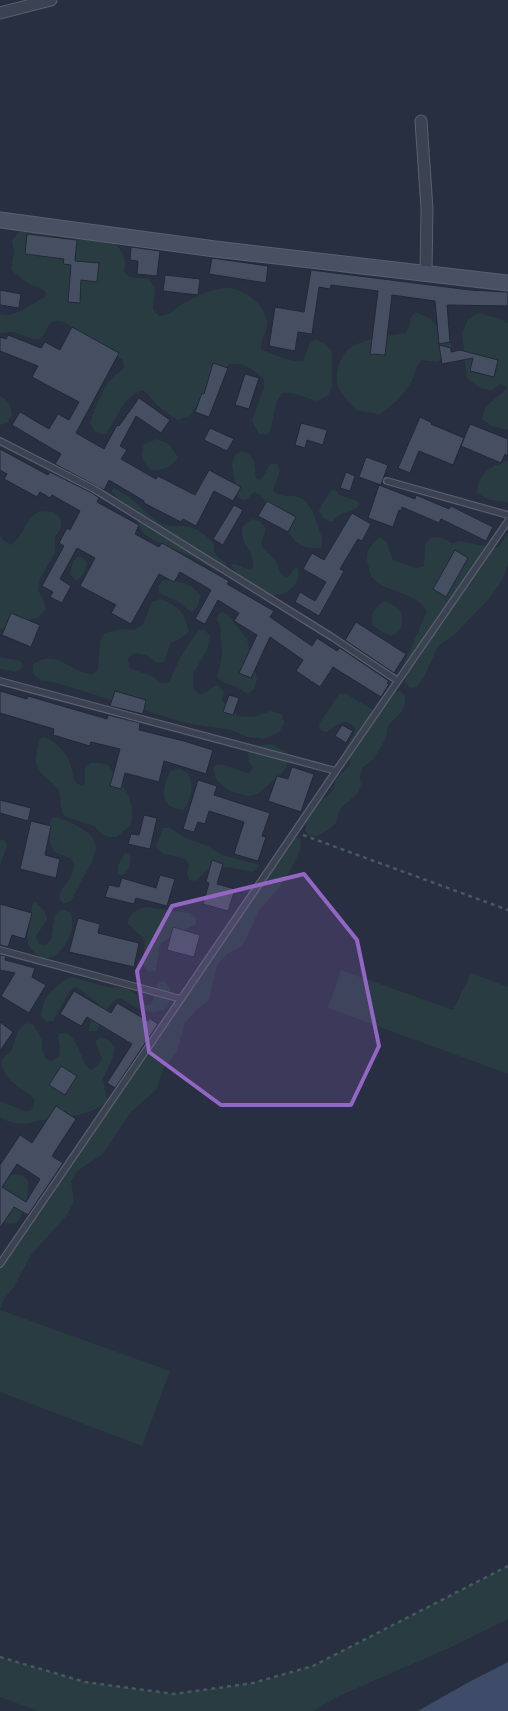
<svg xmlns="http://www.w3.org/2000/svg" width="508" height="1711" font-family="'PT Sans',sans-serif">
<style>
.green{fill:#293c42}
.water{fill:#3e4b69}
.building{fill:#464f62;stroke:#222838;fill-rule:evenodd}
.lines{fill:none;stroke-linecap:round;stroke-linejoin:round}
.lane-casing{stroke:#595f6e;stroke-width:8}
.street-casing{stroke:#595f6e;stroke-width:13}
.secondary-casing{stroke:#595f6e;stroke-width:17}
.path{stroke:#47595e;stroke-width:2.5;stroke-dasharray:4 4;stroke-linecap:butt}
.lane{stroke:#3b4251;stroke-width:5.5}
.street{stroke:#3b4251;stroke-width:11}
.secondary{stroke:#495063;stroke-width:15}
.marked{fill:#9366c4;fill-opacity:0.2;stroke:#9366c4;stroke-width:4;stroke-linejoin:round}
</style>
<rect width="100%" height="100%" fill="#272f41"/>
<path class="green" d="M34,229L113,243C123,249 127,261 124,272L129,277L149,279L155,288L153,309L159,316C169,315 171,312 179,306C192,298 213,287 230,288C238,289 244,293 251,297C259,303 266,313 267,323C267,331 261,339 261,349C269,354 295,363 303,361L309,345L315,339L327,345L332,352V386L328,395L317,401C305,398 293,391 282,393L276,404L270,432L266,435L259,434L252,421L264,388V379C252,369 245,362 229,364L189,416L178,420C170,416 164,411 157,405C152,399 149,394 142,390C123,397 117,418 106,434H101L94,431L90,422C96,407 101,390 112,378C116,374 121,372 124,368L123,360L66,323C43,315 50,334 39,339C33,341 19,333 12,332C8,331 4,333 0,333V314C15,319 31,303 44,298L46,293L39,287L30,285L11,270L14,253L12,240L19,232Z
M416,312L431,319L452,345L451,348L438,362L421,360C415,368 415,375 411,382C403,396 393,405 380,414L358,411C351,404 339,393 337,383C335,372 341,354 350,348C363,339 390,335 406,333L410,325V318Z
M479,313L498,318L508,323V430L491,426L482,419C484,403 497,399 507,388L501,384L492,390L480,388L467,378L462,333L468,319Z
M0,396C9,400 11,406 12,415L7,423L0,425Z
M157,439L169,444L178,457C171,468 164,470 151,470C142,460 140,458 144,444Z
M242,451L248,453L254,461L256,478L260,480C266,475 266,469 270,464H277L280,471L273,490C279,496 284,496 291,496C309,496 313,512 318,526C321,536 324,537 321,548C310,549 303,548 295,541L260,495L254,492L246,500L240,499L236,495L232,463L236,454Z
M508,461V502L489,500L477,493C478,472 490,467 508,461Z
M114,488C121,492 128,496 134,501C144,509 152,520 165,525C172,527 177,526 184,526C196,527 206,535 214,544C213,554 218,558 226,562V567L222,572H218L192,557L153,540L143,533L130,507L121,502L111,491Z
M332,490L337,491L339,495L357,501L360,505C350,515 342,510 332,522L323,518L319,511L323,502Z
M40,511L54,512L61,519V528L55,537V552L40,579L38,590L43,599L46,609L39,617L0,629V536L3,540L11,545C26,534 23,520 40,511Z
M252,519L260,521L265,527V533L261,544C264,551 268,552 272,557C279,564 278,573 286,578L291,574L294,568H298C300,575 298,580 294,586C288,592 281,596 272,595C262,593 235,575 231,565L235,564L250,570L253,567C255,550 240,547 242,527Z
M508,533V565L501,582L489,599L453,636L439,645L424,677L417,687L410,688L405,682L403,666L427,611C416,591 385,594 371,576C369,573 369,568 368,564C364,553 371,544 379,537L386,541L393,560L417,568L424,566L425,544L430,538L439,537L452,543L459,541L496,548L500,545Z
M77,557H81L87,562C86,570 83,577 76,581L70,574L73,561Z
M163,580C179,581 190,582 200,595C199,602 198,609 191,612L177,601L159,593L158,586Z
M161,599C180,607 184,612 189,632L178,640L171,643C167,650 167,657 163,663L155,662L146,655L134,653L128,658L129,668L154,677L161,683L169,682C177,664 186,645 199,630H204L210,635L207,650L193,674V689L200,694C210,693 210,686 218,685L224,692L222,701L238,716L253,717L270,711L282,714L284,724L279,732L264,739L247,737L232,730L185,723L57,683L41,680L33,674V664C59,647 69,674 94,674L98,669L100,641L105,633L121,629L134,630L143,624L152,602Z
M384,601C389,603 394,605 398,609C406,618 402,632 391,636C385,633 378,630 373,625C368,618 377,604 384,601Z
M222,612L228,615L247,639L257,679L255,688L248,694C243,692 241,689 236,687C229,683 222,684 217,677C221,661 223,656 221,640C220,632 222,628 217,620L218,615Z
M0,657L20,661L23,666L17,672L0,669Z
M400,691L405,696V704L402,711L388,726L386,738L381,747L373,760L363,767L360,777L361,785L358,793L340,809L336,823L328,830L316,836H309L305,831C308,822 304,812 308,803L323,799L330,794L334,788L336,779L350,765V759L343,753L356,730C346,714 337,726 326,732L320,730L319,724L339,694L345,693L373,710L382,711L395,692Z
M45,737C56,742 66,752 70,763C73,770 72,776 76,783L82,786L85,784V769L90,763H99L108,765C123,786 136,798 131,825L116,837H110L103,835L94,826L66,817L62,812L59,790L41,773L35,762L39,739Z
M272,744L289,754L287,766L282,773L258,794L247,796L230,791L217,781L213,768L216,765C228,763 237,771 249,773L253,767L249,762L248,752L255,746Z
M179,769C198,772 192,800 183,810C167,808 162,802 165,786C167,780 167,775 171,771Z
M53,817C63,818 70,822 79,827C105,841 96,855 84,876C79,884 76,893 71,901L63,904L59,898C62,884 74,879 74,862C69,857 66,857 59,854C46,849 50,833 50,821Z
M163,828H170L184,837L208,846L222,855L260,865L253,872L228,867L206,870L202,875L196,881L189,880L187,873L189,865L185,859L162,853L156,846Z
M289,835H293L300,839L301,849L291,869L280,887L259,910L243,946L227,954L217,965L209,1000L196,1010L185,1023L177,1052L163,1069L157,1089L130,1113L103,1154L77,1171L71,1181L74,1201L67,1215L31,1255L14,1287L4,1299L0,1310L170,1371L142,1446L0,1392V1256L104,1104C86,1117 59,1118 37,1121C25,1126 10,1124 0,1117V1101L24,1111H30L34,1106V1098C24,1090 0,1079 2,1060C4,1056 9,1054 12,1049C16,1039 16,1028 27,1023L34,1025L42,1040V1049L45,1058L51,1061L59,1057C61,1048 58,1043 58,1034C78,1027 78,1060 91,1070L99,1065L102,1059L95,1042L98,1038C107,1037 109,1041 115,1047L113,1057L103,1079L107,1100Z
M2,839L5,841L7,846L0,865V840Z
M126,852L131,857C130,865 129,871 122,875L118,874V865Z
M35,902L45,912L47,920L36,936L39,944L46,945L51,939L55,914L62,909L71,913C72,918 72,923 72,928C69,944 52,969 35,953C33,950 29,948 28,944C26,935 31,915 32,905Z
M147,907L189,913L196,918V924L162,942L159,948L156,971L149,972L142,964L145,940L127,923C131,913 137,908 147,907Z
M341,970L453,1010L471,973L508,987V1074L328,1008Z
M70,977C84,979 96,985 109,987C115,988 110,986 116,987C128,987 140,996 146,1005H151C155,997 154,988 159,982H165L170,988C170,993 170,999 169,1004C168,1008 164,1010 160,1011C142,1016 134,1004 119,998C108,1002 102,1020 97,1031H89C89,1018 97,1014 99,1004L76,987L71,989L53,1021L46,1022L41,1016C41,999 56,984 70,977Z
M14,1174C18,1175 23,1175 26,1178C33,1185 23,1216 17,1223L6,1224L0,1221V1176Z
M508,1566V1619L449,1648L339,1696L313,1711H37L0,1697V1657L85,1682L174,1694L253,1683L313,1666Z"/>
<path class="water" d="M508,1662V1711H418L469,1682Z"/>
<path class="building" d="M27,234L77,240L75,261L99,263L97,282L81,280L80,303L68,302L71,265L63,264L64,259L25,254Z
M131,247L160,251L157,276L137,274L138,261L130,260Z
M212,258L268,266L266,283L209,274Z
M311,270L470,290L508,292V306L447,305L450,342L439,344L435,301L392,295L385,355L370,354L378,291L331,285L330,289L319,287L312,334L298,332L295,351L269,346L275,307L304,312Z
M165,275L200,279L198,295L163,291Z
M0,290L21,294L19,308L0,305Z
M72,327L119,353L76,433L104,449L117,425L119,426L139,398L170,420L161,433L136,416L120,446L127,450L121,459L156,479L158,476L195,495L209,470L241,487L233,501L214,491L196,526L183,519L181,522L144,503V501L109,480L104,490L55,464L61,454L12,425L20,412L49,429L58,414L69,420L79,402L32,377L38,366L0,351V337L6,339L8,335L41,348L45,342L60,350Z
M439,345L451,348V352L460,350L498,360L494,377L470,371L473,358L442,364Z
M213,363L228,368L209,417L195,412L202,393L204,394Z
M245,374L259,378L249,409L235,405Z
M420,417L432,423L431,424L464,438L453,465L419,451L410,473L398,468Z
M301,423L327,430L323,445L307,440L305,448L295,445Z
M470,424L508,439V456L505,454L501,463L461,446Z
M210,428L234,439L227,451L204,440Z
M0,449L48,475L50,472L92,493L99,498L97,502L139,525L135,534L159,547L162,543L229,581L227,584L274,611L270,617L312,646L317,638L337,651L340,648L389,681L387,683L389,684L381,697L333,667L320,687L296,671L303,660L270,637L251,678L239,673L257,635L234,621L239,613L218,600L205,624L195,619L211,590L180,572L174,582L159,574L131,624L111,613L116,605L80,586L95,558L77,548L60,579L71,586L62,603L50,597L53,592L42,586L64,546L59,543L67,528L70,530L80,511L52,495L50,498L40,492L37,497L4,479L7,474L0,470Z
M366,457L388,465L381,485L359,477Z
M346,472L355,476L350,491L340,488Z
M379,485L415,499L416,495L449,509L451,506L493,527L486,541L441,519L439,523L402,507L401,511L399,510L393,527L368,518Z
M267,501L296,517L288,532L258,516Z
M234,505L243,510L223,545L213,539Z
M352,513L371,524L362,541L358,539L340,569L344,571L319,616L295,602L300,592L315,601L326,582L303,569L312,553L324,560Z
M455,550L468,558L446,597L433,589Z
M11,613L40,625L31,647L2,635Z
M356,622L406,654L394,673L345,640Z
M0,691L27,699L28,696L107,719L108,715L140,723L139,730L184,741L213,750L206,774L164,761L159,782L125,773L121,789L110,786L120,749L91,742L90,746L53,735L54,729L0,713Z
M115,691L146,700L143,714L110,706Z
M229,695L239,698L233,715L223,712Z
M342,725L353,731L346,743L335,736Z
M292,767L314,774L301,812L268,801L277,776L288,779Z
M198,780L217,786L214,795L270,813L262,836L266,837L258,861L234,854L244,822L209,811L205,824L198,822L194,832L183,829Z
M0,800L31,808L28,821L0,813Z
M144,815L157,818L150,849L128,844L131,834L139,835Z
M31,821L51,826L45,855L60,859L56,878L20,869Z
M212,860L223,864L217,884L235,889L228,911L203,904L209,883L206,882Z
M160,875L175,879L167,906L136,898L134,904L105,897L109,885L119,887L122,878L156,888Z
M0,904L32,913L25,939L12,935L8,947L0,945Z
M78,918L100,924L98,933L139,943L134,967L69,952Z
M173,927L200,935L194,957L167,950Z
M0,955L6,956L5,960L35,968L32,977L46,985L29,1013L1,996L15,973L0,970Z
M74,991L111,1013L117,1003L148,1021L149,1018L158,1024L115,1088L107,1083L132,1044L87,1017L81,1026L60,1014Z
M0,1022L13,1032L0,1051Z
M61,1066L77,1076L65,1095L49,1085Z
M56,1106L76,1119L52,1156L63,1163L28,1215L14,1207L0,1228V1165L20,1135L32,1143ZM17,1164L40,1179L26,1202L2,1187Z"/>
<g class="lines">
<g class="lane-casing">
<path id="lane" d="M0,441L94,489L332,637L398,681
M387,481L508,515
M0,681L336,771L508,521
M0,950L181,999L0,1264
M181,999L336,771"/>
</g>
<g class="street-casing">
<path id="street" d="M0,13L51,0
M421,121L427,209L426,273"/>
</g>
<g class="secondary-casing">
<path id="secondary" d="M0,220L215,249L508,283"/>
</g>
<path class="path" d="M303,835L508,910
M0,1657L85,1682L174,1694L253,1683L313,1666L508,1566"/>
<use href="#lane" class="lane"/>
<use href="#street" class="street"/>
<use href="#secondary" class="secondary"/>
</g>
<path class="marked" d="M304,874L357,940L379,1046L351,1105H221L149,1052L137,971L172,906Z"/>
</svg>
